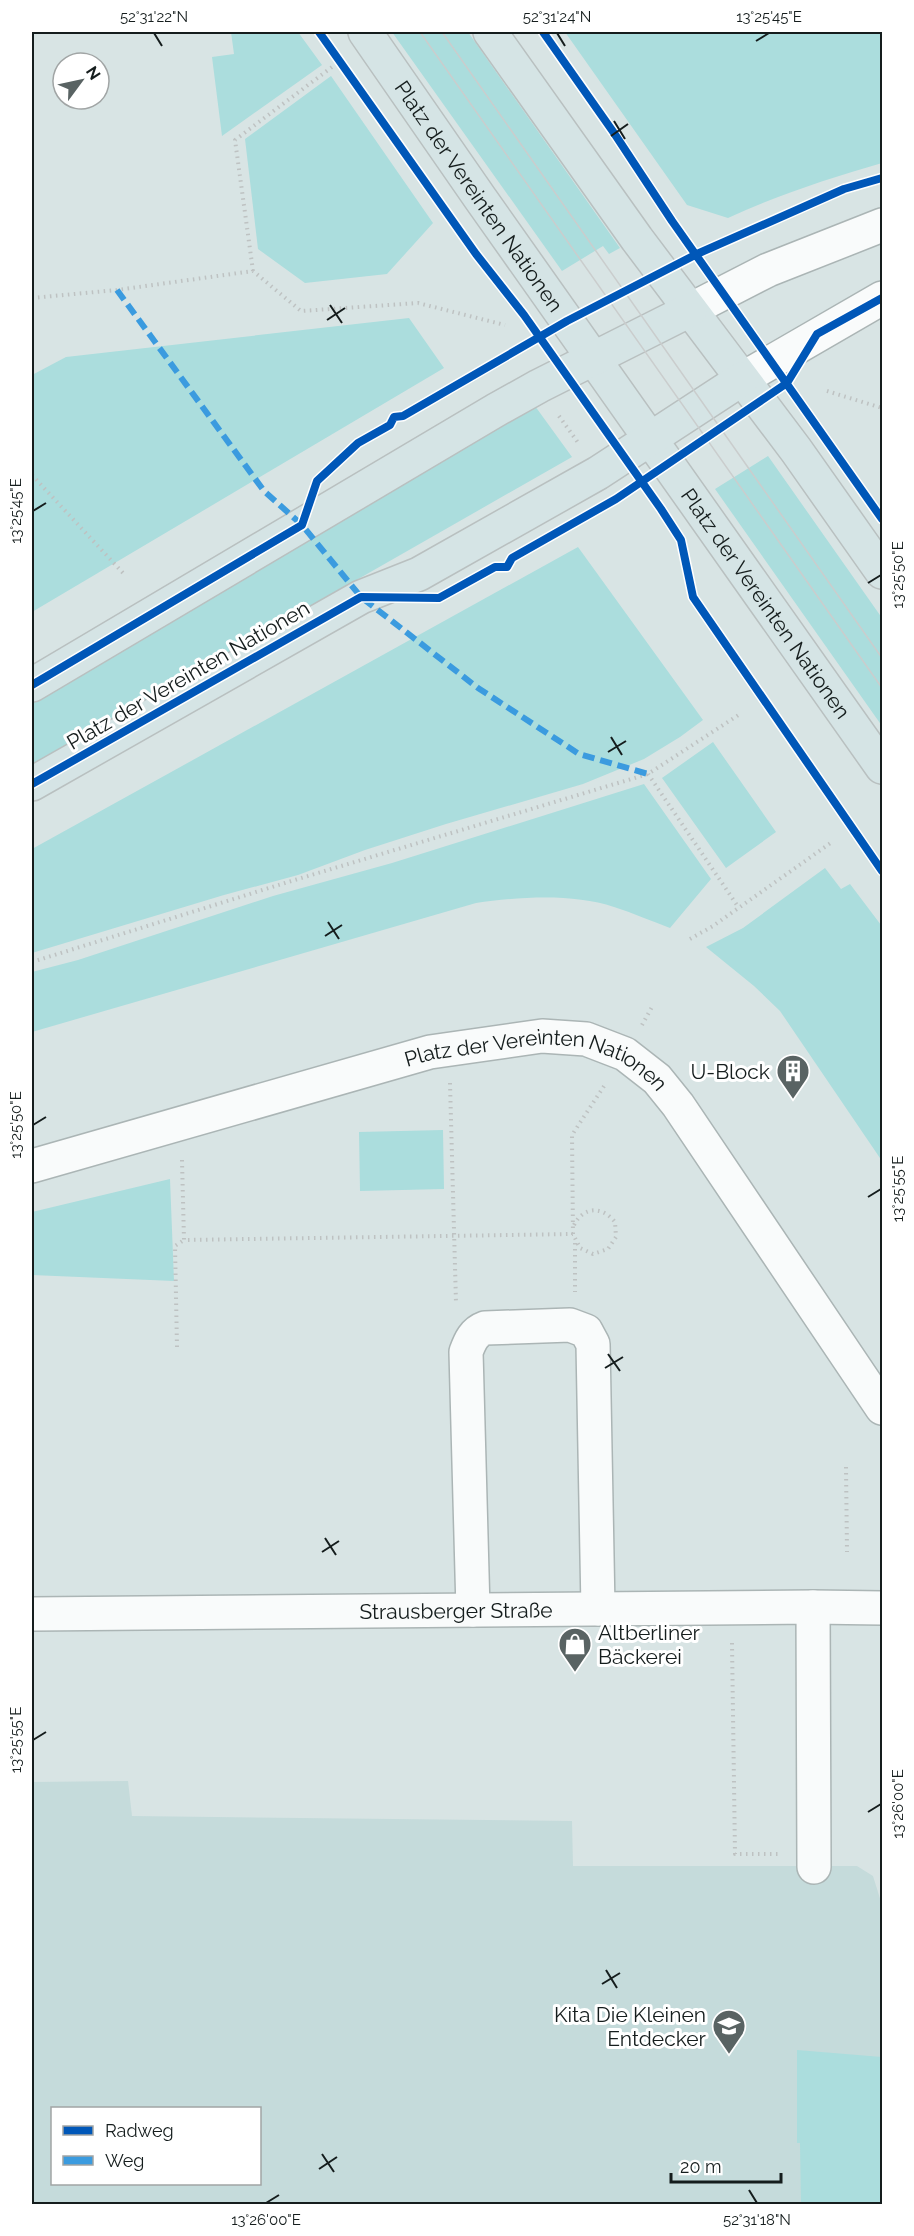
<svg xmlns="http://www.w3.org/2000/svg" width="914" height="2236" font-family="Raleway,sans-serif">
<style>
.built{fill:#c5dbdb;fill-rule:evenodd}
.green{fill:#abdddd}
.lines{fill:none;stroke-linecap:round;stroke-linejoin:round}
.minor-casing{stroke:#abb5b5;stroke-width:36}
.major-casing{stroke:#b9c0c0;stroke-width:36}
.path{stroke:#bec2c2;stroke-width:4;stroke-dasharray:1.5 4.5;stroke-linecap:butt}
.minor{stroke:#f9fbfb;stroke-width:33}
.major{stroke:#d5e4e5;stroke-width:33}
.tram{stroke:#cacdcd;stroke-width:1.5}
.quiet{stroke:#3b9bdf;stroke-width:6;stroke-dasharray:12 6;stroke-linecap:butt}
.cycleway-casing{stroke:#fff;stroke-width:11}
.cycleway{stroke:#0057b8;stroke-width:8}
.ticks{fill:none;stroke:#151d1d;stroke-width:2}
.labels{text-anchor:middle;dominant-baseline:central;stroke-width:6;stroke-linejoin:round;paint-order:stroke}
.street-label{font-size:21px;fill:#151d1d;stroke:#fff}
.poi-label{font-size:21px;fill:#151d1d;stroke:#fff;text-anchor:end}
.neatline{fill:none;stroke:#151d1d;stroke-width:2}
.ticks-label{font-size:15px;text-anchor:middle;fill:#151d1d}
</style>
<rect width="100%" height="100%" fill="#d8e4e4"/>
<path class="built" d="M128,1781L132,1816L572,1821L573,1866H857L873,1876L882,1905V2204H32V1782ZM52,2108H260V2184H52Z"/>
<path class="green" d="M231,32H298L322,65L222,136L212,57L234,54Z
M392,32H468L620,248L609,254L603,246L562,271Z
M565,32H882V163C830,178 778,195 728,218L687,205Z
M331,76L433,223L387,274L305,283L258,249L245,139Z
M409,318L444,368L32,612V375L66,357Z
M535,406L572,457L32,765V703Z
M768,456L882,618V726L715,489Z
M578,547L703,720L680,737L644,759L583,784L446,824L365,850L298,875L224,895L32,953V849Z
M713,742L776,832L726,868L662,778Z
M644,784L711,879L670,928C651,921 633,913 614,907C573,893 518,897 476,903L32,1032V972L78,960L273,896L392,863Z
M825,868L841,889L850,884L881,925L882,924V1161L780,1011L754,986L706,947L743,928Z
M443,1130L444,1189L360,1191L359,1132Z
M170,1179L174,1281L32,1275V1212Z
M797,2050L882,2057V2204H801L800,2143H797Z"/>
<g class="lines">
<g class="minor-casing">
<g id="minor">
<path d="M690,310L768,270L882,225"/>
<path d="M742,379L882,298"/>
<path id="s1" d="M32,1166L430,1052L542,1036L586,1039L625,1054L657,1079L678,1105L882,1408"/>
<path d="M813,1607L814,1867"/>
<path d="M473,1610L466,1352C470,1341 474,1332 485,1328L570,1325L586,1331L593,1344L598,1609"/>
<path id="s2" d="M32,1614L813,1607L882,1608"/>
</g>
</g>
<g class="major-casing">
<g id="major">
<path id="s3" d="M365,32L480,198L882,767"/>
<path d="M490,32L637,239L796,450L882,572"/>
<path d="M32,685L496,410L539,386L690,310"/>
<path d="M32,784L361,597L419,574L598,473L742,379"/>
</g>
</g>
<path class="path" d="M253,271L235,140L332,67
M32,298L117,290L253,271L301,311L418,303L505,325
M827,391L882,408
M559,416L579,444
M32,475L123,573
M648,774L739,908
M690,939L713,926L832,842
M32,962L288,882L648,774L740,714
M642,1025L653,1005
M450,1083L456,1303
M182,1160L184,1240L573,1234
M574,1225C584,1206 602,1206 615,1222L616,1237L608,1249L593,1254L580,1248L573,1234L572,1135L606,1083
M575,1243V1292
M177,1347L175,1246L184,1240
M846,1467L847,1552
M732,1643L735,1854H781"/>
<use href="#minor" class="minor"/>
<use href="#major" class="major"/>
<path class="tram" d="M420,32L882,688
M442,32L882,658"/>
<path class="quiet" d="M117,290L264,491L302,525L361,597L478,688L579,754L648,774"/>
<g class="cycleway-casing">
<path id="cycleway" d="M319,32L476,254L524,315L661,509L681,540L693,597L882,871
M543,32L614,133L672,221L882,519
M32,685L302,525L317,481L358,443L390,425L394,417L403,416L567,321L697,254L844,189L882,178
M32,784L361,597L439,598L495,567H507L512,558L616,499L787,383L817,334L882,298"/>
</g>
<use href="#cycleway" class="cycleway"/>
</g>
<path class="ticks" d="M154,33L162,46M557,33L565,46M756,41L769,33M614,121L625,139M611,136L628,124M330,305L342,323M327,320L345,308M33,511L46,503M868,583L881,575M611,737L622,755M608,752L626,741M328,922L339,939M325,936L342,925M33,1125L46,1117M868,1197L881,1189M608,1354L620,1371M605,1368L623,1357M325,1538L336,1555M322,1552L339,1541M33,1740L46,1732M868,1812L881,1804M606,1970L617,1988M602,1984L620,1973M322,2154L334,2172M319,2169L337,2157M749,2190L757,2203M266,2203L279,2195"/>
<defs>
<g id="building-pin" transform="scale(1.725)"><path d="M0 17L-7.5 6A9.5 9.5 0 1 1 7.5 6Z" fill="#596363" stroke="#fff"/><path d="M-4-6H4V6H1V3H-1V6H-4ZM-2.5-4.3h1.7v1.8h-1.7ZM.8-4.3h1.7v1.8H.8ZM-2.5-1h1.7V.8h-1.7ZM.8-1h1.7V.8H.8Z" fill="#fff"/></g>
<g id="shop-pin" transform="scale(1.725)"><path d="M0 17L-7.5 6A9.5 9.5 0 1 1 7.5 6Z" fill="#596363" stroke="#fff"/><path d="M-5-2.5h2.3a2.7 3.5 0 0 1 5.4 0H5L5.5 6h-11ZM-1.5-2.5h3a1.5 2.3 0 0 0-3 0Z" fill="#fff"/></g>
<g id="school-pin" transform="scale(1.725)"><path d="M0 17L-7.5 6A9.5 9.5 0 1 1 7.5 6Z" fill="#596363" stroke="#fff"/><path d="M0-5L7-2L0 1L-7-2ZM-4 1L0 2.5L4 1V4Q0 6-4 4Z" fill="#fff"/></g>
</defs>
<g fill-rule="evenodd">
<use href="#building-pin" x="793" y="1071"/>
<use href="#shop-pin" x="575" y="1644"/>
<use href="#school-pin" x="729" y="2026"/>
</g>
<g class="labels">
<g class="street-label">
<text stroke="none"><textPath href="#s3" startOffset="200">Platz der Vereinten Nationen</textPath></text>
<text stroke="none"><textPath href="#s3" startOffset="698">Platz der Vereinten Nationen</textPath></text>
<text transform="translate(188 675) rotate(-30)">Platz der Vereinten Nationen</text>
<text stroke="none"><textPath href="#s1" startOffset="526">Platz der Vereinten Nationen</textPath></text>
<text stroke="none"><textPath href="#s2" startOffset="424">Strausberger Straße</textPath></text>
</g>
<g class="poi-label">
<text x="770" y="1071">U-Block</text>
<text x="598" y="1632" text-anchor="start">Altberliner<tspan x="598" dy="24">Bäckerei</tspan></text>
<text x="706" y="2014">Kita Die Kleinen<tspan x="706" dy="24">Entdecker</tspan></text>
</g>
</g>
<rect width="914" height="2236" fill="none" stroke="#ffffff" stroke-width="66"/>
<rect x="51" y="2107" width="210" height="78" fill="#ffffff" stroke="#a1a5a5" stroke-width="1.5"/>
<rect x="63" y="2126" width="30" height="9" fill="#0057b8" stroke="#a1a5a5" stroke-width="1.5"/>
<text x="105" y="2137" font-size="18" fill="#151d1d">Radweg</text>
<rect x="63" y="2156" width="30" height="9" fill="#3b9bdf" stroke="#a1a5a5" stroke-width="1.5"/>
<text x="105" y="2167" font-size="18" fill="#151d1d">Weg</text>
<g transform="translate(81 81) rotate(57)"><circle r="28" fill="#ffffff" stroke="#a1a5a5" stroke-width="1.5"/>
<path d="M0-4.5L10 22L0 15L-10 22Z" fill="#596363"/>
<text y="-9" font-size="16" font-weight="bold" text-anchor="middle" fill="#151d1d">N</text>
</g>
<path d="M671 2173v9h110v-9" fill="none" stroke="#151d1d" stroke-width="3"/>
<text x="680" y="2173" font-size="18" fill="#151d1d" stroke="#ffffff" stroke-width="4.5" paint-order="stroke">20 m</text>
<rect x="33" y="33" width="848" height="2170" class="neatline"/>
<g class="ticks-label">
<text x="154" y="22">52°31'22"N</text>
<text x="557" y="22">52°31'24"N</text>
<text x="769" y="22">13°25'45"E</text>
<text transform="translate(16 511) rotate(-90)" y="5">13°25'45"E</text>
<text transform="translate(898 575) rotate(-90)" y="5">13°25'50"E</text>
<text transform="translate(16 1125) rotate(-90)" y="5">13°25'50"E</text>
<text transform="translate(898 1189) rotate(-90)" y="5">13°25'55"E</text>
<text transform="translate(16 1740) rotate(-90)" y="5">13°25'55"E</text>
<text transform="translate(898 1804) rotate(-90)" y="5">13°26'00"E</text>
<text x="266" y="2225">13°26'00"E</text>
<text x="757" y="2225">52°31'18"N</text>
</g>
</svg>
